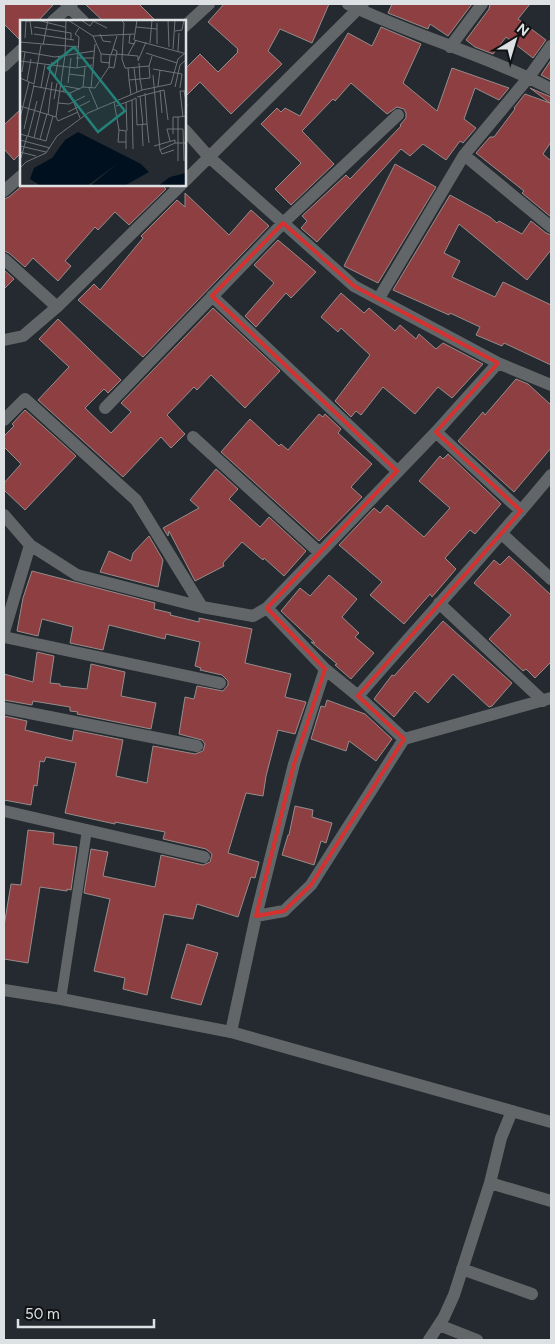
<svg xmlns="http://www.w3.org/2000/svg" width="555" height="1344" font-family="Figtree,sans-serif">
<style>
.building{fill:#8d3f41;stroke:#968c8c}
.lines{fill:none;stroke-linecap:round;stroke-linejoin:round}
.service{stroke:#626668;stroke-width:10}
.minor{stroke:#626668;stroke-width:12}
.tertiary{stroke:#626668;stroke-width:12}
.marked{fill:none;stroke:#d63131;stroke-width:4;stroke-linejoin:round}
.inset-road{fill:none;stroke:#6e7377;stroke-width:1}
.view{fill:#24817a;fill-opacity:0.15;stroke:#24817a;stroke-width:2.5}
.inset-edge{fill:none;stroke:#dde1e4;stroke-width:2.5}
</style>
<rect width="100%" height="100%" fill="#242a2f"/>
<path class="building" d="M4,4H54L38,21H21V41L4,24Z
M85,4H139L156,21H103Z
M224,4H329L312,43L280,29L268,51L282,64L231,114L200,82L185,97V69L200,54L218,72L238,52L237,51L238,49L208,22Z
M392,4H472L448,36L430,24L428,29L388,13Z
M490,4H530L518,19L546,40L533,58L506,37L493,54L475,47L466,40L489,9Z
M381,27L421,44L403,83L437,111L452,68L509,88L499,100L475,88L464,119L476,128L463,143L460,141L446,160L423,144L410,156L401,149L317,242L301,228L307,221L302,216L346,175L350,179L401,126L400,125L406,118V113L404,109L397,107L387,114L351,83L335,101L333,99L302,131L334,164L291,205L275,189L301,163L261,124L277,108L281,112L285,108L300,116L348,33L372,46Z
M551,60V80L541,75Z
M530,88L551,97V142L543,154L551,161V217L522,193L524,191L476,153L490,137H494L515,109L514,108L525,94L550,103Z
M21,109V153L14,160L4,149V125Z
M395,164L436,187L378,283L344,266Z
M23,185H162L166,189L129,225L115,212L98,230L95,227L65,261L71,266L58,281L33,258L25,267L9,253L4,251V199L9,197Z
M185,193L229,235L251,210L269,226L143,357L78,300L94,284L100,290L143,238L141,236L177,200L185,207Z
M450,195L490,217L497,223L499,221L522,234L531,221L546,233L551,235V250L527,280L459,224L444,253L460,261L452,277L495,297L503,282L551,305V365L504,343L502,346L476,335L480,327L450,313L449,315L393,290Z
M278,240L316,272L291,298L286,293L256,327L245,316L274,283L254,265Z
M4,270L14,279L4,289Z
M341,293L364,313L369,308L395,331L400,325L416,339L419,334L436,349L443,343L483,364L452,398L438,387L415,414L383,387L361,415L356,411L351,417L335,401L370,355L341,328L338,332L321,317Z
M213,308L280,371L245,408L211,375L197,390L194,387L167,415L185,434L171,448L161,437L123,477L38,400L69,367L39,339L58,319L121,380L108,393L104,389L85,408L111,433L131,412L121,403Z
M516,379L528,384L551,405V448L514,492L458,441L483,412L485,415Z
M25,410L76,456L25,510L4,490V483L21,464L4,447V436L14,426L12,424Z
M319,414L323,417L325,414L341,429L338,433L372,464L351,487L362,497L319,541L221,452L250,419L279,446L281,444L288,450Z
M448,454L501,504L475,534L470,530L445,558L456,569L432,597L430,594L404,624L370,595L382,582L339,545L374,508L380,513L387,505L424,537L450,508L419,481L440,456L443,459Z
M216,469L238,489L229,499L260,527L269,517L306,551L284,576L264,558L263,560L242,542L223,563L224,566L195,581L169,531L168,536L163,528L199,508L190,500Z
M149,536L163,560L158,587L100,572L109,551L131,561L133,553Z
M509,556L551,595V662L535,678L526,669L523,671L489,639L511,615L474,583L494,560L500,565Z
M32,571L155,603L154,609L171,613L170,615L199,622V618L252,629L245,663L291,674L285,697L306,702L295,734L278,730L266,776L263,796L246,793L228,853L259,862L255,878L251,877L238,917L197,904L193,919L164,914L147,995L123,989L125,978L94,971L110,899L84,893L91,849L108,852L103,876L155,887L161,855L203,865L210,862L212,854L206,849L163,839L165,832L115,822V824L65,813L76,763L46,757L44,762L40,761L37,786L34,785L31,805L4,800V716L27,721L25,730L72,741L74,730L123,740L116,776L147,783L153,746L195,754L203,751L205,744L202,740L179,734L185,697L194,699L197,686L223,691L228,685V681L222,675L200,670L201,668L195,666L200,642L166,634L165,639L109,625L103,650L70,643L73,627L42,619L38,636L17,631L23,598Z
M329,575L357,599L342,617L359,633L355,637L374,653L351,679L335,665L337,664L311,642L315,643L281,611L300,588L310,596Z
M443,621L512,683L492,706L489,707L453,674L428,703L415,691L394,717L374,699L392,675L394,676Z
M37,652L54,656L50,683L60,684V686L87,689L91,664L125,672L121,696L156,703L151,729L77,714L78,712L70,711V707L33,701L32,705L4,700V674L33,682Z
M327,700L365,714L392,739L376,761L349,741L346,751L311,739L321,706L325,707Z
M295,806L313,810L312,817L332,823L326,843L321,841L314,865L282,855L288,835H289Z
M28,830L54,833L53,844L77,847L71,890L67,889V891L40,887L28,963L4,959V926L11,884L21,885Z
M187,944L218,953L201,1005L171,998Z"/>
<g class="lines">
<path class="service" d="M61,999L87,830"/>
<path class="minor" d="M66,4L83,21
M348,4C414,36 486,55 551,89
M53,21L72,4
M185,26L209,4
M450,47L482,4
M4,66L21,50
M185,130L209,157L354,286L498,363L551,385
M464,155L551,227
M185,181L363,4
M4,191L21,176
M4,259L57,307
M212,296L397,471
M379,298L464,155L529,77L551,46
M4,340L23,336L57,307L181,185
M105,408L283,223L398,115
M4,420L25,399L136,500L202,607
M436,432L521,511
M193,437L320,553
M4,515L30,545L77,575L202,607L253,616L267,608L325,669L358,696L404,739L551,698
M502,534L551,579
M439,603L543,701
M267,608L436,432L498,363
M4,632L30,545
M4,637L220,683
M358,696C422,622 489,550 551,475
M4,708L197,746
M4,811L204,857
M256,916L284,911L311,885L404,739
M231,1032L256,916L294,764L325,669
M490,1183L551,1201
M462,1269L532,1294
M439,1325L477,1340
M429,1340L444,1317L454,1295L490,1183L501,1138L512,1111"/>
<path class="tertiary" d="M4,990L61,999L231,1032L551,1122"/>
</g>
<path class="marked" d="M283,223L354,286L498,363L436,432L521,511L358,696L404,739L311,885L284,911L256,916L294,764L325,669L267,608L397,471L212,296Z"/>
<g transform="translate(20 20)">
<rect width="166" height="166" fill="#242a2f"/>
<path d="M58,112L121,144L129,152L104,166H70L98,143L67,166H21L10,159L14,148L32,138L45,120ZM166,153V166H138L150,157Z" fill="#00101e"/>
<path class="inset-road" d="M17,0L45,7M48,0L73,16L114,14M61,0L70,6L74,0M101,0L104,3L102,39L105,48H108L109,60M117,0L114,20L167,34M148,0L149,27M6,1H10L12,15M73,1L87,8M14,7L51,13V20M116,7L137,9M155,11L162,10L164,0M14,14L54,20M80,14L83,21L91,22M110,14L109,23L115,24M73,16L81,34L96,35M5,18L6,1M0,22L59,27M130,23L132,0M137,24V3M23,25L28,0M153,29L155,0M0,31L35,37L74,31M158,31L159,13M126,33L157,43M81,34V42L90,43M96,34L118,36V40M91,35L97,16M108,35L116,20M56,38H74M0,41L56,48L72,45M118,41L126,22M119,43L120,59L130,58L129,46M89,47L94,48L97,31L93,29M57,48L59,17L55,14L59,8M108,48L129,46L132,36M114,48L117,72M133,49L162,54L160,68M2,52L5,32M49,54L65,56M133,55L140,130L155,123H167M35,57L39,36M0,58L14,64L21,25M7,61L11,39M48,63L51,38M13,66L50,73L63,67L75,68L89,47L90,35M138,66L140,50M21,67L25,45M63,67L65,47M155,67L160,45L167,39M69,68L78,89M71,68L75,24M140,70L142,93M164,71L167,86M43,72L44,66L60,69M50,73L60,98M125,73L127,104M111,75L109,60L120,59L122,70M120,76L123,105M117,77L144,70L148,100M34,79L37,63M94,82L99,110L106,111V129M106,82L107,111M38,83L49,84L65,76M0,86L36,97L45,35L46,0M96,86L112,80M48,92L70,81M28,95L32,62M36,97L38,101L58,92M163,97L160,71H167M0,98L9,62M122,105L123,126M4,109L14,65M99,110L98,122H106M0,114L26,121L33,96M153,114V97H158M8,116L17,81M14,118L32,42M20,119L27,94M0,120L30,128M150,121L147,109H163L164,141M0,126L26,132M134,126L155,120V123M113,129L112,80L116,78L117,105L127,104L129,123M140,130L142,134L154,130M0,132L16,136M1,138L7,116M158,141V97L167,96M0,148L6,142L26,133L37,116L68,93L122,70L151,64L158,39L164,34"/>
<path class="view" d="M54,27L105,91L78,112L28,48Z"/>
<rect width="166" height="166" class="inset-edge"/>
</g>
<rect width="555" height="1344" fill="none" stroke="#dde1e4" stroke-width="10"/>
<g transform="translate(515 40) rotate(38)" stroke="#101214" stroke-width="4" paint-order="stroke">
<path d="M0-4L9 19L0 12L-9 19Z" fill="#dde1e4"/>
<text y="-8" font-size="14" font-weight="bold" text-anchor="middle" fill="#dde1e4">N</text>
</g>
<path d="M18 1319v8h136v-8" fill="none" stroke="#dde1e4" stroke-width="2.5"/>
<text x="25" y="1319" font-size="15" fill="#dde1e4" stroke="#101214" stroke-width="4" paint-order="stroke">50 m</text>
</svg>
